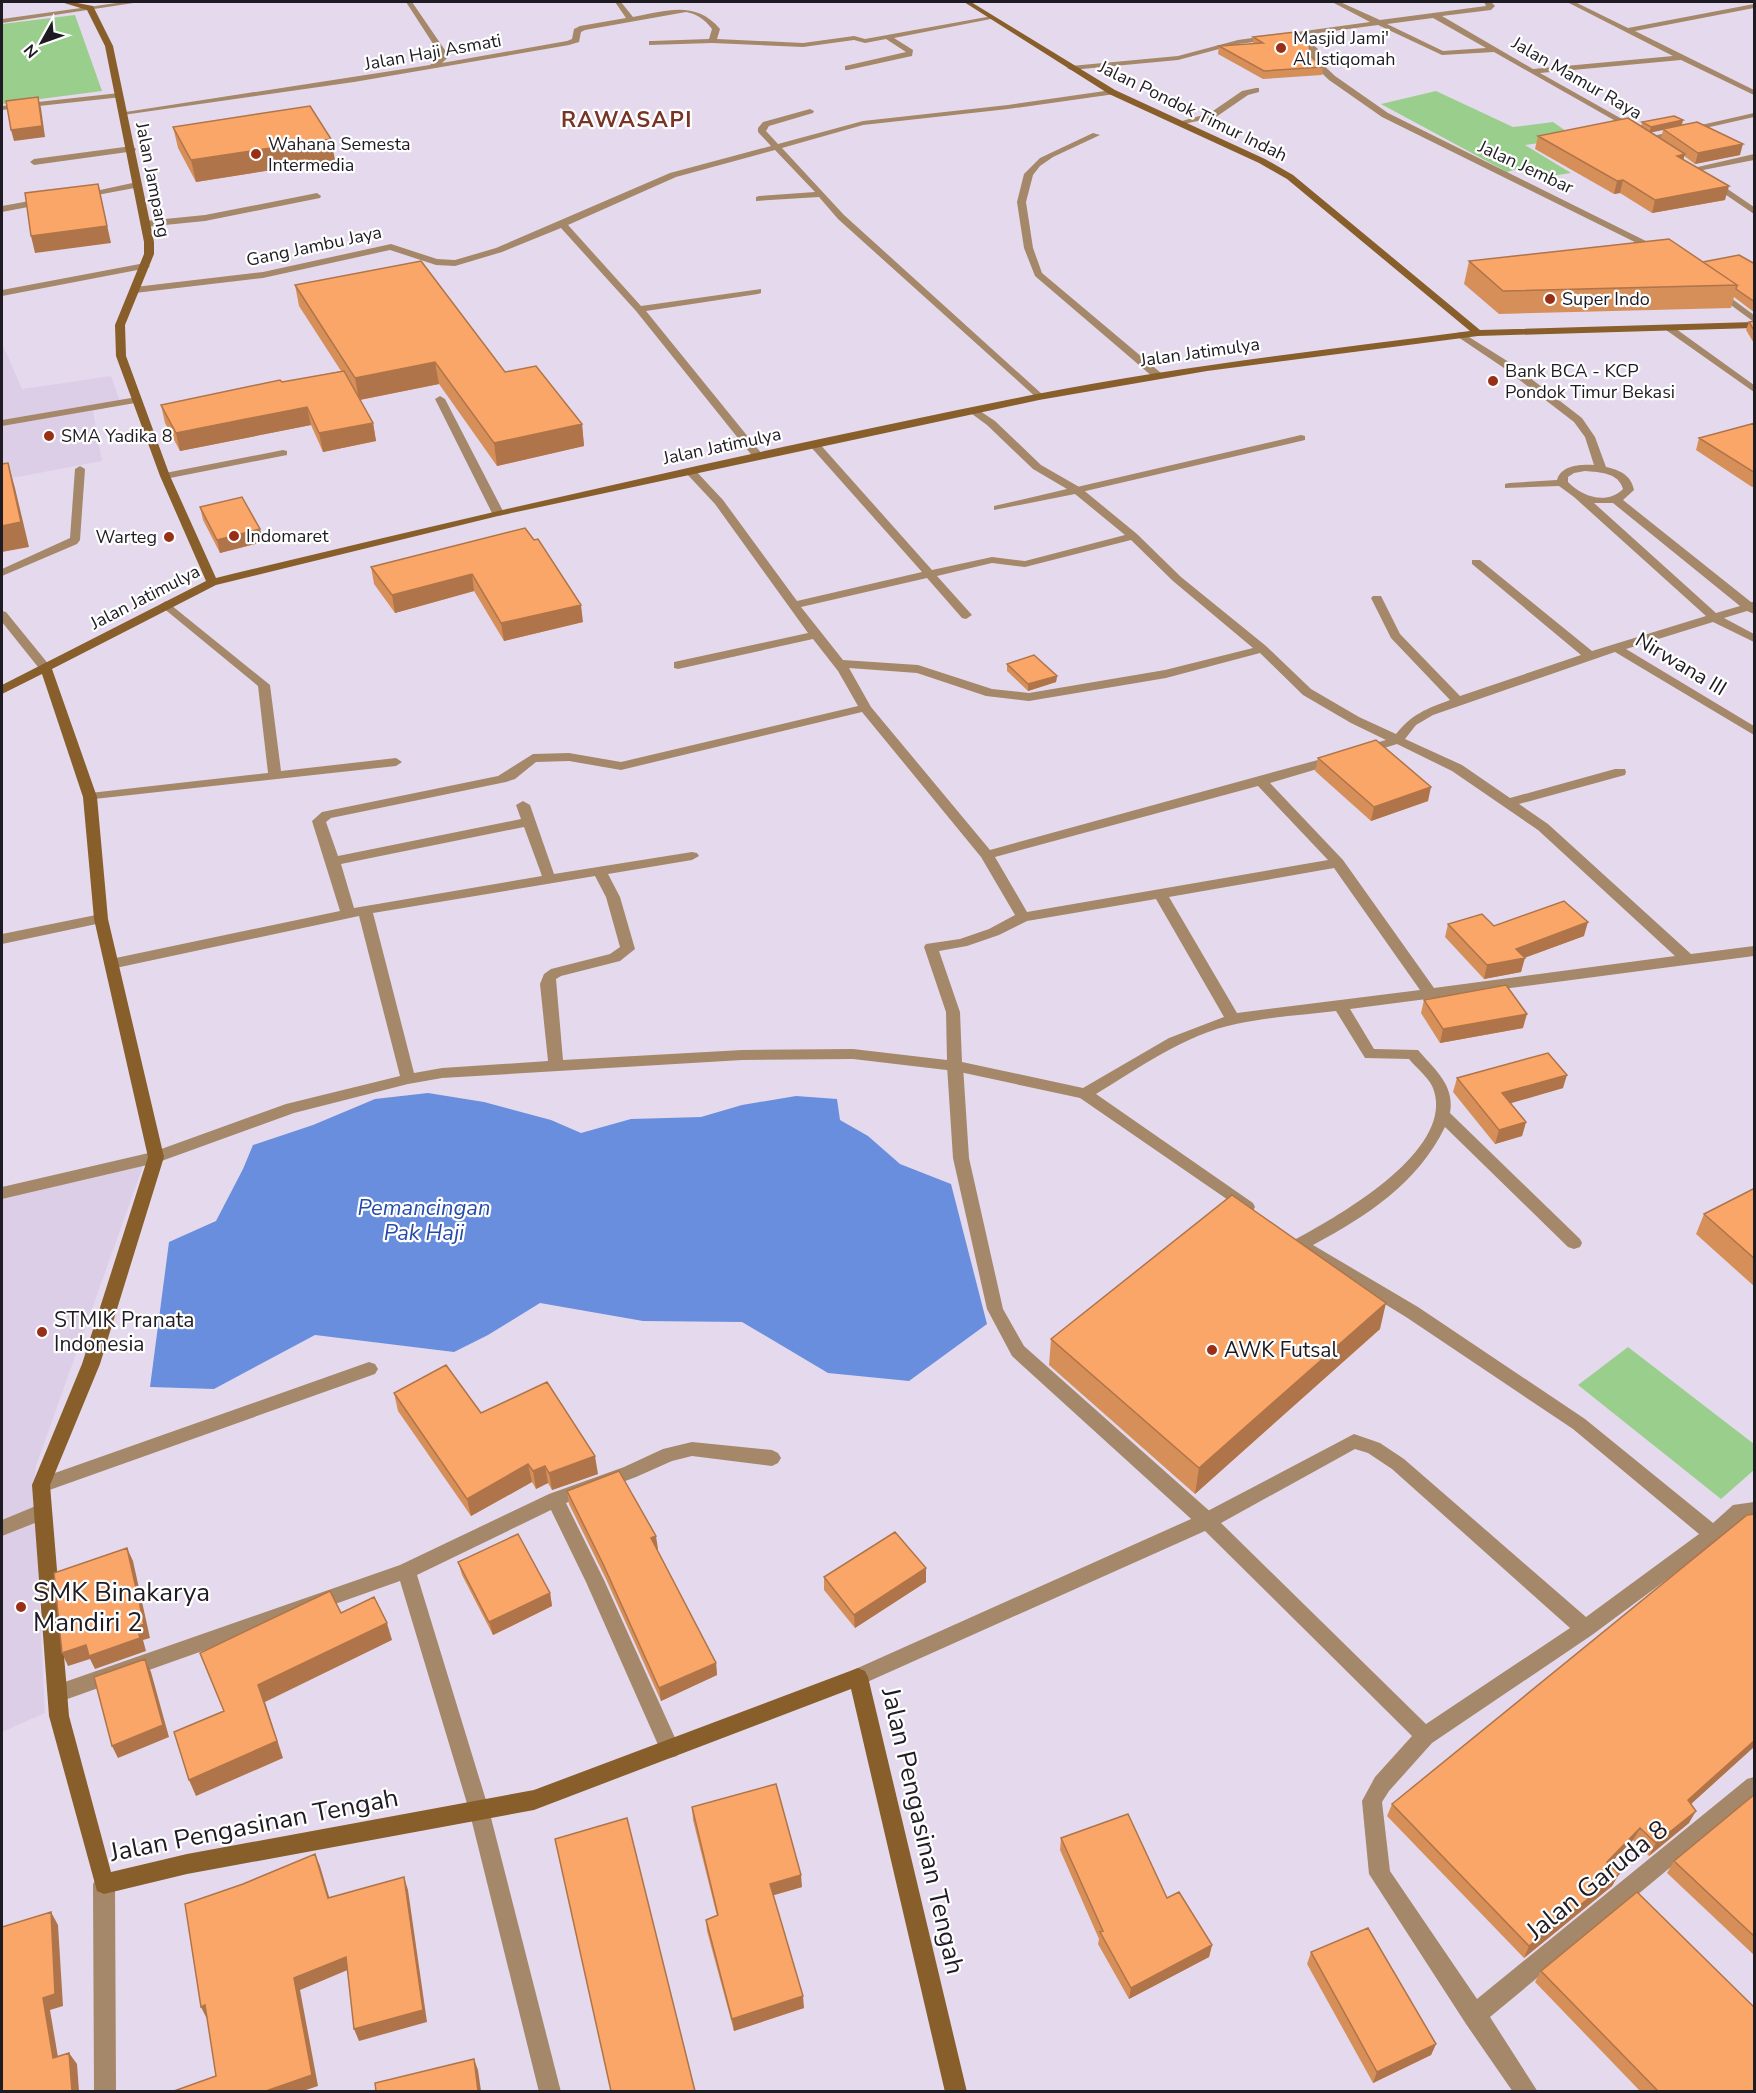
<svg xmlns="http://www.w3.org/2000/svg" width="1756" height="2093" font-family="'Nunito Sans',sans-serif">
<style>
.built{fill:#dccee7}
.green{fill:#9ace8d}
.water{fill:#698ede}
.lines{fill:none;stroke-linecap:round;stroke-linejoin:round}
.lane{fill:#a58869;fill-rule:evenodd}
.street{fill:#a58869;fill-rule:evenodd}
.secondary{fill:#885e2b;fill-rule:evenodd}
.wall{fill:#d78f59;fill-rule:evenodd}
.shaded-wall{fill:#af7449}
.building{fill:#faa668;stroke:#af7449;stroke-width:1.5}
.poi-dot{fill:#983017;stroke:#fff;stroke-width:2}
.labels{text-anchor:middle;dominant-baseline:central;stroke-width:4.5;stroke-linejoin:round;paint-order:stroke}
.far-poi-label{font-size:18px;fill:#1f1b22;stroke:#fff;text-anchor:start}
.far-street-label{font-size:18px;fill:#1f1b22;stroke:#fff}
.street-label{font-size:21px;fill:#1f1b22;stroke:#fff}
.poi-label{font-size:21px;fill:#1f1b22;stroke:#fff;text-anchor:start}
.far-district-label{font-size:22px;font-weight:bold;letter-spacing:1.5px;fill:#783424;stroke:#fff}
.water-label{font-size:22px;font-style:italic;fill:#264caa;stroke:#fff}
.near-poi-label{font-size:26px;fill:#1f1b22;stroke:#fff;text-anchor:start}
.near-street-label{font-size:26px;fill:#1f1b22;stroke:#fff}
</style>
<rect width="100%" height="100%" fill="#e5daed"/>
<path class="built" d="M2,343L22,389L111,376L121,404L93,411L102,461L2,480Z
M143,1166L36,1466L34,1490L45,1713L2,1732V1199Z"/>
<path class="green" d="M75,15L102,91L2,104V24Z
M1436,91L1513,127L1553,122L1576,138L1525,145L1571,173L1544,177L1517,169L1507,172L1381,104Z
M1628,1347L1754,1444V1470L1721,1499L1578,1385Z"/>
<path class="water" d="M428,1093L484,1102L551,1120L581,1133L631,1119L701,1117L742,1105L796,1096L837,1099L840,1120L868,1136L900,1164L951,1184L987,1324L909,1381L828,1373L742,1322L643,1321L540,1303L488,1335L454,1352L315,1335L214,1389L150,1387L169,1242L216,1221L243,1169L253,1145L313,1125L375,1099Z"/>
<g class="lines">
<path class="lane" d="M1093,133L1100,135L1053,157L1040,166L1033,175L1026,202L1033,248L1042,273L1161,373V377H1153L1035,276L1024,248L1017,202L1024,174L1040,158Z
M440,396L445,399L504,513L502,515L498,516L492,513L435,399Z
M137,397L142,400L141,402L2,426V420Z
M1301,435L1305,436V440L1077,493L1072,490L1077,487Z
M283,450L287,451V455L165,479L160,476L165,473Z
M80,466L85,469L80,540L77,544L2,576V569L70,538L75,469Z
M2,611L6,612L50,666V672H42L2,622Z
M955,1061L960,1062L963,1066L969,1158L1003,1309L1024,1346L1214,1515L1216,1521L1214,1527L1207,1529L1200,1527L1012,1356L987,1309L953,1158L947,1066L950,1062Z
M43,1503L50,1505L52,1511L50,1517L2,1536V1520Z"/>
<path class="street" d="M124,2H140L2,23V19Z
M406,2H412L449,56L442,63L567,41L572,39L574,29L580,26L626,18L615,2H621L633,17C667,11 695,0 720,29L717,39L803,43L854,36L865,39L992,16L996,18L894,38L913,50L912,56L848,70H845V66L906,52L886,39L865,43L854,40L803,47L712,43L649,45V41H652L709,39L712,29C705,20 698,14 686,12L585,30L581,32L579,42L569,45L354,82L123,115L119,113L430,65L441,56Z
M1332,2H1340L1380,20L1486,6L1484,2H1491L1495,6L1491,10L1442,16L1533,69L1673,56L1567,2H1575L1628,28L1754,4V8L1635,31L1754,90V95L1681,60L1540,73L1638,128V132H1635L1494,52L1442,55L1378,25L1303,35L1318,49L1317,59L1335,76L1388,113L1662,249V253L1659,254L1382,117L1329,80L1310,62V50L1295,37L1238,44L1178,60L1071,70L1067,68L1071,66L1178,56L1238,40L1370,22ZM1433,18L1486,48L1443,51L1387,24Z
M1256,88H1259V92L1248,95L1216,117L1179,125L1175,123L1210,113L1242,91Z
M1112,90H1115V94L1008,109L863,125L782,148L844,215L1043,395L1044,397L1039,400L838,219L819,197L756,201V197L759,196L815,192L775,150L676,177L568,225L641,306L761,289V293L758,294L646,311L762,454L763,456L758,459L754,458L636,311L561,228L502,252L455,266L436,265L390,250L263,278L135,293L130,290L135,287L263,272L391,244L437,259L455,260L496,248L670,173L771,146L758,132V128L763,122L810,109L814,111L813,113L769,126L766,131L778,144L863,121L1008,105Z
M119,93H122V97L2,110V106Z
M1754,113V117L1648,141L1644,138Z
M132,146L136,149L135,151L34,165L30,162L34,159Z
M1754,154V160L1693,172L1689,169Z
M1710,177L1754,207V214L1707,182L1706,180Z
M137,182L140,183V187L81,198L77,195Z
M317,193L321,196L320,198L205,221L145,227L140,224L145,221L205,215Z
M46,198L50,201L49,203L2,212V206Z
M145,263L150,266L148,268L2,296V290Z
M1716,287L1754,315V322L1713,292L1711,290Z
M1666,326H1672L1754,385V392L1666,330Z
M1461,332L1512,364L1582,418L1595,437L1606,467C1620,470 1631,475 1634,490L1623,500L1751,602H1754V614L1747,611L1724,618L1754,634V642L1713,622L1626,649L1754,726V735L1615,652L1433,715L1416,725L1405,739L1462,765L1510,798L1615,769H1625L1626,772L1625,775L1519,804L1548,824L1691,954L1754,946V956L1350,1009L1374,1049L1418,1050C1435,1070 1455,1085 1450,1113L1580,1239L1582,1243L1580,1247L1574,1249L1568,1247L1445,1127C1417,1184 1367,1216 1313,1245L1418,1307L1585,1419L1713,1523L1733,1505L1754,1502V1518L1744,1519L1720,1540L1592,1635L1432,1743L1389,1791L1382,1802L1390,1871L1477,1999L1747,1779L1754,1777V1798L1490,2017L1538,2092H1513L1466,2024L1369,1874L1362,1801L1375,1777L1412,1736L1205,1531L865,1683L858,1686L851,1683L848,1677L851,1671L1200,1515L1354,1434L1380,1443L1404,1459L1586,1617L1699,1534L1573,1429L1406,1317L1303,1254L1301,1250L1294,1248L1292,1244L1294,1240C1337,1217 1453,1152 1434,1091C1431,1079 1417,1069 1409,1059L1365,1058L1336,1011C1303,1015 1268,1017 1236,1024C1186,1034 1139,1068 1096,1094L1253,1203L1255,1207L1253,1211L1247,1213L1080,1098L955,1071L853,1059L742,1060L442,1078L408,1084L294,1113L156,1163L2,1199V1187L153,1152L286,1104L400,1076L359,916L111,969L104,964L111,959L340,911L312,821L322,812L498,776L533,754L569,753L621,762L858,706L838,671L813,639L678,669L674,668V662L808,633L715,504L686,473V469H694L723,500L797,601L922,572L810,446V442H818L932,570L992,557L1025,561L1125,535L1075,494L994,510V506L1067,489L1033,469L987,425L968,411L977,409L995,421L1041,465L1081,488L1137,534L1181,577L1266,646L1311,689L1359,717L1396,734C1412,714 1426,709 1450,700L1391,638L1371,598L1373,596H1381L1400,634L1460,696L1581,655L1472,564V560H1480L1592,651L1706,616L1574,497L1559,486L1505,488V484L1509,483L1557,480C1561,465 1581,464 1594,465L1585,437L1574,422L1504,368L1458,337V333ZM1585,471C1600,472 1619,473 1623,489C1607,505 1582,497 1568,482V477L1574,473ZM1594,503H1613L1740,606L1716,613ZM1131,540L1173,581L1253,648L1165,670L1029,693L992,689L918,665L843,660L801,607L927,578L962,618L966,619L972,615L937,576L992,563L1025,567ZM1260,653L1303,695L1351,723L1386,740L1357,748L1356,751L1357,754L1362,755L1397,744L1452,771L1538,830L1675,956L1434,988L1343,860L1270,783L1341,762L1342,759L1341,756L1336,755L990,850L871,707L849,668L917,673L986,696L1029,701L1166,678ZM862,712L981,857L1015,915L989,929L960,939L926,944L924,947L946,1012L947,1060L853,1049L742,1050L563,1060L556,979L561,976L620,961L635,949L620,897L608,874L692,860L699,856L697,853L692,852L554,874L530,805L523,801L516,805L521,819L338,856L326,822L331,818L506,782L515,779L536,762L569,761L621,770ZM1258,786L1328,860L1027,912L995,857ZM524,827L542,876L354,908L341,864ZM1334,868L1420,990L1237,1013L1169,897ZM595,876L606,897L620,947L610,954L551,969L544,974L540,984L548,1061L442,1068L414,1073L373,913ZM1156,899L1224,1017L1169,1038L1083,1088L962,1062L960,1012L939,951L967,946L999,935L1027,921ZM1355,1449L1368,1453L1392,1469L1570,1628L1426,1724L1221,1523Z
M166,601L270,685L281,771L396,758L402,762L396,766L85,800L83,797L85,794L90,793L268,773L258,686L162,607L160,605Z
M101,914L108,919L106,922L2,944V934Z
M369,1362L375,1364L378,1369L375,1374L41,1493L35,1490L32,1485L35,1480Z
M692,1442L772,1450L778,1453L781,1458L778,1463L772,1466L692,1456L672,1461L636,1477L566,1503L604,1580L680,1749L677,1756L670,1758L663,1756L586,1582L551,1510L417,1575L489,1810L561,2092H539L469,1810L400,1581L59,1702L52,1699L49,1693L52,1687L59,1684L400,1565L549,1494L624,1467L663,1449Z
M104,1874L111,1877L115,1884L116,2092H94L93,1884L97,1877Z"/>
<path class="secondary" d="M61,2H72L93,6L113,46L154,242V254L125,325L126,356L170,476L216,578C489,512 762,449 1037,394C1180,366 1325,350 1470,331L1287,179L1259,163L1109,94L964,2H971L1115,90L1265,159L1293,175L1480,330L1754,322V328L1478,336L1207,371L1039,400L498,516L216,585L52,669L97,797L108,919L164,1157L100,1364L50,1485L69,1716L111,1872L187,1854L534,1790L858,1668L865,1671L868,1677L967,2092H945L851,1689L534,1810L187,1874L104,1894L97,1891L49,1716L32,1485L82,1364L148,1157L94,919L83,797L42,674L2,694V685L206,581L160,476L116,356L115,325L144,254V242L105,46L87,10Z"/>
</g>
<path class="wall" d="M1253,37L1310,56L1323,67L1322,75L1263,79L1218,54L1219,46L1253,44Z
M1683,120L1682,125L1740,155L1695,164L1684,156L1683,160L1725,200L1652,213L1620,193L1614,194L1535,149L1538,136L1641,127L1642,122ZM1663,130L1661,139L1650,132Z
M173,127L335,160L196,182L178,148Z
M1469,261L1703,262L1755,264V313L1734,297L1731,308L1499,314L1464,284Z
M295,285L505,372L582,424L584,446L497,466L439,384L360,400L373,423L376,441L323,452L311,425L180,451L165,423L161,405L341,371L299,306Z
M1755,321V345L1746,330L1749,322Z
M1755,423V486L1752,487L1696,450L1699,438Z
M200,507L260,529L263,542L220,553L203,520Z
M525,528L583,622L504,641L474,591L395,613L374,584L371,567Z
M1007,664L1057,676L1056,682L1028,691L1007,671Z
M1318,758L1428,801L1371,821L1315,771Z
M1448,924L1494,926L1584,936L1524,958L1521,972L1484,979L1445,937Z
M1424,1000L1523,1028L1440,1043L1421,1013Z
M1457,1078L1563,1088L1510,1103L1526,1122L1522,1136L1495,1144L1453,1092Z
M1755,1188V1287L1696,1234L1704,1214Z
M1380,1329L1195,1494L1049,1365L1051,1339Z
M394,1393L481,1413L598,1474L552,1490L548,1483L536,1489L532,1482L471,1516L398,1411Z
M567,1491L658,1549L657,1550L716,1663L717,1675L661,1701L606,1579L569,1504Z
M1755,1514V1746L1691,1804L1689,1823L1649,1856L1633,1840L1609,1864L1619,1874L1612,1886L1524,1958L1387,1816L1392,1804Z
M458,1562L550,1593L552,1606L493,1635L462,1575Z
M926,1568V1582L855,1628L824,1590V1577Z
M1755,1794V1956L1667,1873L1674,1861Z
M692,1807L802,1887L773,1895L804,2008L734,2031L707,1931L706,1920L717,1916L693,1820Z
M1061,1838L1167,1898L1212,1945L1209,1957L1129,1999L1098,1944L1099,1939L1060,1850Z
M1311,1952L1436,2044L1431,2055L1373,2083L1307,1964Z
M1541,1971L1755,2091H1640L1535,1982Z"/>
<path class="shaded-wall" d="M38,97L41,108L45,137L14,141L11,130Z
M1683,120L1681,126L1649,133L1651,127Z
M331,139L335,160L196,182L191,160Z
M1743,144L1740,155L1695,164L1698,153Z
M1685,154L1681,167L1677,156Z
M1623,180L1620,193L1614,194L1617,181Z
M98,184L111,243L35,253L31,236Z
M1729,186L1725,200L1652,213L1655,200Z
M435,362L439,384L359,400L355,378Z
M307,407L311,425L180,451L176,433Z
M373,423L376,441L323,452L319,433Z
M582,424L584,446L497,466L494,443Z
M8,463L15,488L29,547L2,552V526Z
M260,529L263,542L220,553L217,540Z
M472,574L474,591L395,613L392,595Z
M581,605L583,622L504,641L501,623Z
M1057,676L1056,682L1028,691V684Z
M1431,787L1428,801L1371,821L1374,807Z
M1588,922L1584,936L1524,958H1525L1521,972L1484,979L1487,965L1516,949Z
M1527,1014L1523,1028L1440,1043L1443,1029Z
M1567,1075L1563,1088L1498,1107L1502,1093Z
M1526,1122L1522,1136L1495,1144L1499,1130Z
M1386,1303L1380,1329L1195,1494L1199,1468Z
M595,1456L598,1474L552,1490L549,1473Z
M528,1464L532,1482L471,1516L467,1499Z
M545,1466L548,1483L536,1489L533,1471Z
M656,1536L658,1549L653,1552L651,1538Z
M127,1548L133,1561L150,1638L143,1640L146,1651L95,1669L90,1659L68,1666L62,1653L137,1627Z
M926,1568V1582L855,1628L854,1615Z
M550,1593L552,1606L493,1635L489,1622Z
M387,1623L392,1640L265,1702L283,1758L196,1796L189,1780L258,1685Z
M145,1659L151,1672L169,1737L118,1758L112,1746Z
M716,1663L717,1675L661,1701L659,1688Z
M1755,1740V1746L1681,1813L1688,1800Z
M1696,1811L1689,1823L1649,1856L1656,1843Z
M1640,1828L1633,1840L1600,1874L1607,1862Z
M315,1854L320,1866L333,1910L328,1898Z
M1619,1874L1612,1886L1524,1958L1529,1946Z
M801,1875L802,1887L771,1896L770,1884Z
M404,1877L408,1890L427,2022L359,2041L354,2029Z
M51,1912L58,1925L63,2006L50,2010L60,2069L53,2058L43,1998Z
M1212,1945L1209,1957L1129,1999L1131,1988Z
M346,1957L350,1969L300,1990L318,2086L303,2091H266L294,1978Z
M803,1996L804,2008L734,2031L732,2019Z
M205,2005L207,2019L201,2007Z
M1436,2044L1431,2055L1373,2083L1377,2072Z
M69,2053L77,2064L79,2091H72Z
M474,2059L478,2070L481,2091H478Z"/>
<path class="building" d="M1295,32L1309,43L1310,56L1323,67L1264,71L1219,46L1263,43L1253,37Z
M38,97L42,126L11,130L6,101Z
M310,106L331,139L191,160L173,127Z
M1674,116L1683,120L1651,127L1642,122Z
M1628,118L1685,154L1677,156L1729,186L1655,200L1623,180L1617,181L1538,136Z
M1697,122L1743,144L1698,153L1663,129Z
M98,184L107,226L31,236L25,193Z
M1669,239L1737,285L1503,291L1469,261Z
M1739,255L1755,264V302L1736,289L1737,285L1703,262Z
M421,261L505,372L536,366L582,424L494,443L435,362L355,378L295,285Z
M1755,321V332L1749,322Z
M344,371L373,423L319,433L307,407L176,433L161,405L280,380L282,382Z
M1755,423V473L1699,438Z
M8,463L21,522L2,526V464Z
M242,497L260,529L217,540L200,507Z
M525,528L534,540L538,539L581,605L501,623L472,574L392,595L371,567Z
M1034,655L1057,676L1028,684L1007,664Z
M1376,740L1431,787L1374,807L1318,758Z
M1564,901L1588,922L1516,949L1525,958L1487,965L1448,924L1482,914L1494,926Z
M1506,985L1527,1014L1443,1029L1424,1000Z
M1548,1053L1567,1075L1502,1093L1526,1122L1499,1130L1457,1078Z
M1755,1188V1259L1704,1214Z
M1232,1195L1386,1303L1199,1468L1051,1339Z
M446,1365L481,1413L547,1382L595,1456L549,1473L545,1466L533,1471L528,1464L467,1499L394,1393Z
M619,1471L656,1536L651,1538L716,1663L659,1688L604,1566L567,1491Z
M1755,1514V1740L1688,1800L1696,1811L1656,1843L1640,1828L1607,1862L1619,1874L1529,1946L1392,1804L1747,1515Z
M895,1532L926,1568L854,1615L824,1577Z
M518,1534L550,1593L489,1622L458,1562Z
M127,1548L144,1624L137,1627L140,1638L89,1656L86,1645L62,1653L54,1573Z
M330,1591L341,1613L374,1597L387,1623L258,1685L277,1741L189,1780L174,1732L224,1711L200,1653Z
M145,1659L163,1725L112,1746L94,1677Z
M776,1784L801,1875L770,1884L803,1996L732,2019L706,1920L718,1915L692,1807Z
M1755,1794V1937L1674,1861Z
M1128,1814L1167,1898L1179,1892L1212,1945L1131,1988L1100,1932L1103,1931L1061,1838Z
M627,1818L695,2091H611L555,1839Z
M315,1854L328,1898L404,1877L423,2010L354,2029L346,1957L294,1978L312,2075L266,2091H174L216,2076L205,2005L201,2007L185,1904L243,1884Z
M1637,1892L1755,2008V2091H1658L1541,1971Z
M51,1912L55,1994L43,1998L53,2058L69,2053L72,2091H2V1927Z
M1368,1928L1436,2044L1377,2072L1311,1952Z
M474,2059L478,2091H376L375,2083Z"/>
<g class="poi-dot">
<circle cx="1281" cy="48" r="6"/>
<circle cx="256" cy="154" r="6"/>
<circle cx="1550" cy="299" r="6"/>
<circle cx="1493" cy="381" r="6"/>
<circle cx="49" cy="436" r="6"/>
<circle cx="234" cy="536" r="6"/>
<circle cx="169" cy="537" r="6"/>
<circle cx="42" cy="1332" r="6"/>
<circle cx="1212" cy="1350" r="6"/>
<circle cx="21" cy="1607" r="6"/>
</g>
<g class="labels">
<g class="far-poi-label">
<text x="1293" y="38">Masjid Jami'<tspan x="1293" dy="21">Al Istiqomah</tspan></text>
<text x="268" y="144">Wahana Semesta<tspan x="268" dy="21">Intermedia</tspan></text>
<text x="1562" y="299">Super Indo</text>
<text x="1505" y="371">Bank BCA - KCP<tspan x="1505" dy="21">Pondok Timur Bekasi</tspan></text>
<text x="61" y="436">SMA Yadika 8</text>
<text x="246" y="536">Indomaret</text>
<text x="157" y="537" text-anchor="end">Warteg</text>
</g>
<g class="far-street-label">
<text transform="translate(433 52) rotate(-10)">Jalan Haji Asmati</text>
<text transform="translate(1577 78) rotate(30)">Jalan Mamur Raya</text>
<text transform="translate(1193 111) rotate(26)">Jalan Pondok Timur Indah</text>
<text transform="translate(1526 167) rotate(25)">Jalan Jembar</text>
<text transform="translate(153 180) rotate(79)">Jalan Jampang</text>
<text transform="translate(314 246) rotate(-12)">Gang Jambu Jaya</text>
<text transform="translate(1200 352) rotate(-8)">Jalan Jatimulya</text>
<text transform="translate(722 446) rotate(-12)">Jalan Jatimulya</text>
<text transform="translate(145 597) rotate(-27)">Jalan Jatimulya</text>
</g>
<g class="street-label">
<text transform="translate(1681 664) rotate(31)">Nirwana III</text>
</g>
<g class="poi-label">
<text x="54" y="1320">STMIK Pranata<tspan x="54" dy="24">Indonesia</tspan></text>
<text x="1224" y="1350">AWK Futsal</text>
</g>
<g class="far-district-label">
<text x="627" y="120">RAWASAPI</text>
</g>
<g class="water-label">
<text x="424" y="1208">Pemancingan<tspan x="424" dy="25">Pak Haji</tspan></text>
</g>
<g class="near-poi-label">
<text x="33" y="1592">SMK Binakarya<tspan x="33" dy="30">Mandiri 2</tspan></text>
</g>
<g class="near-street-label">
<text transform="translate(254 1825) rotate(-11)">Jalan Pengasinan Tengah</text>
<text transform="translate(923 1831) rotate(77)">Jalan Pengasinan Tengah</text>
<text transform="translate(1597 1880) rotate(-39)">Jalan Garuda 8</text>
</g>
</g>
<rect width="1756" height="2093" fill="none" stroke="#1f1b22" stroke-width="6"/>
<g transform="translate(42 42) rotate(230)" stroke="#ffffff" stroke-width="4.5" paint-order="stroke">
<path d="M0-4.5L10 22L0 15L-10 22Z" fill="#1f1b22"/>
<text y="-9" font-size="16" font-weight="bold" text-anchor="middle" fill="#1f1b22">N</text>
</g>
</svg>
